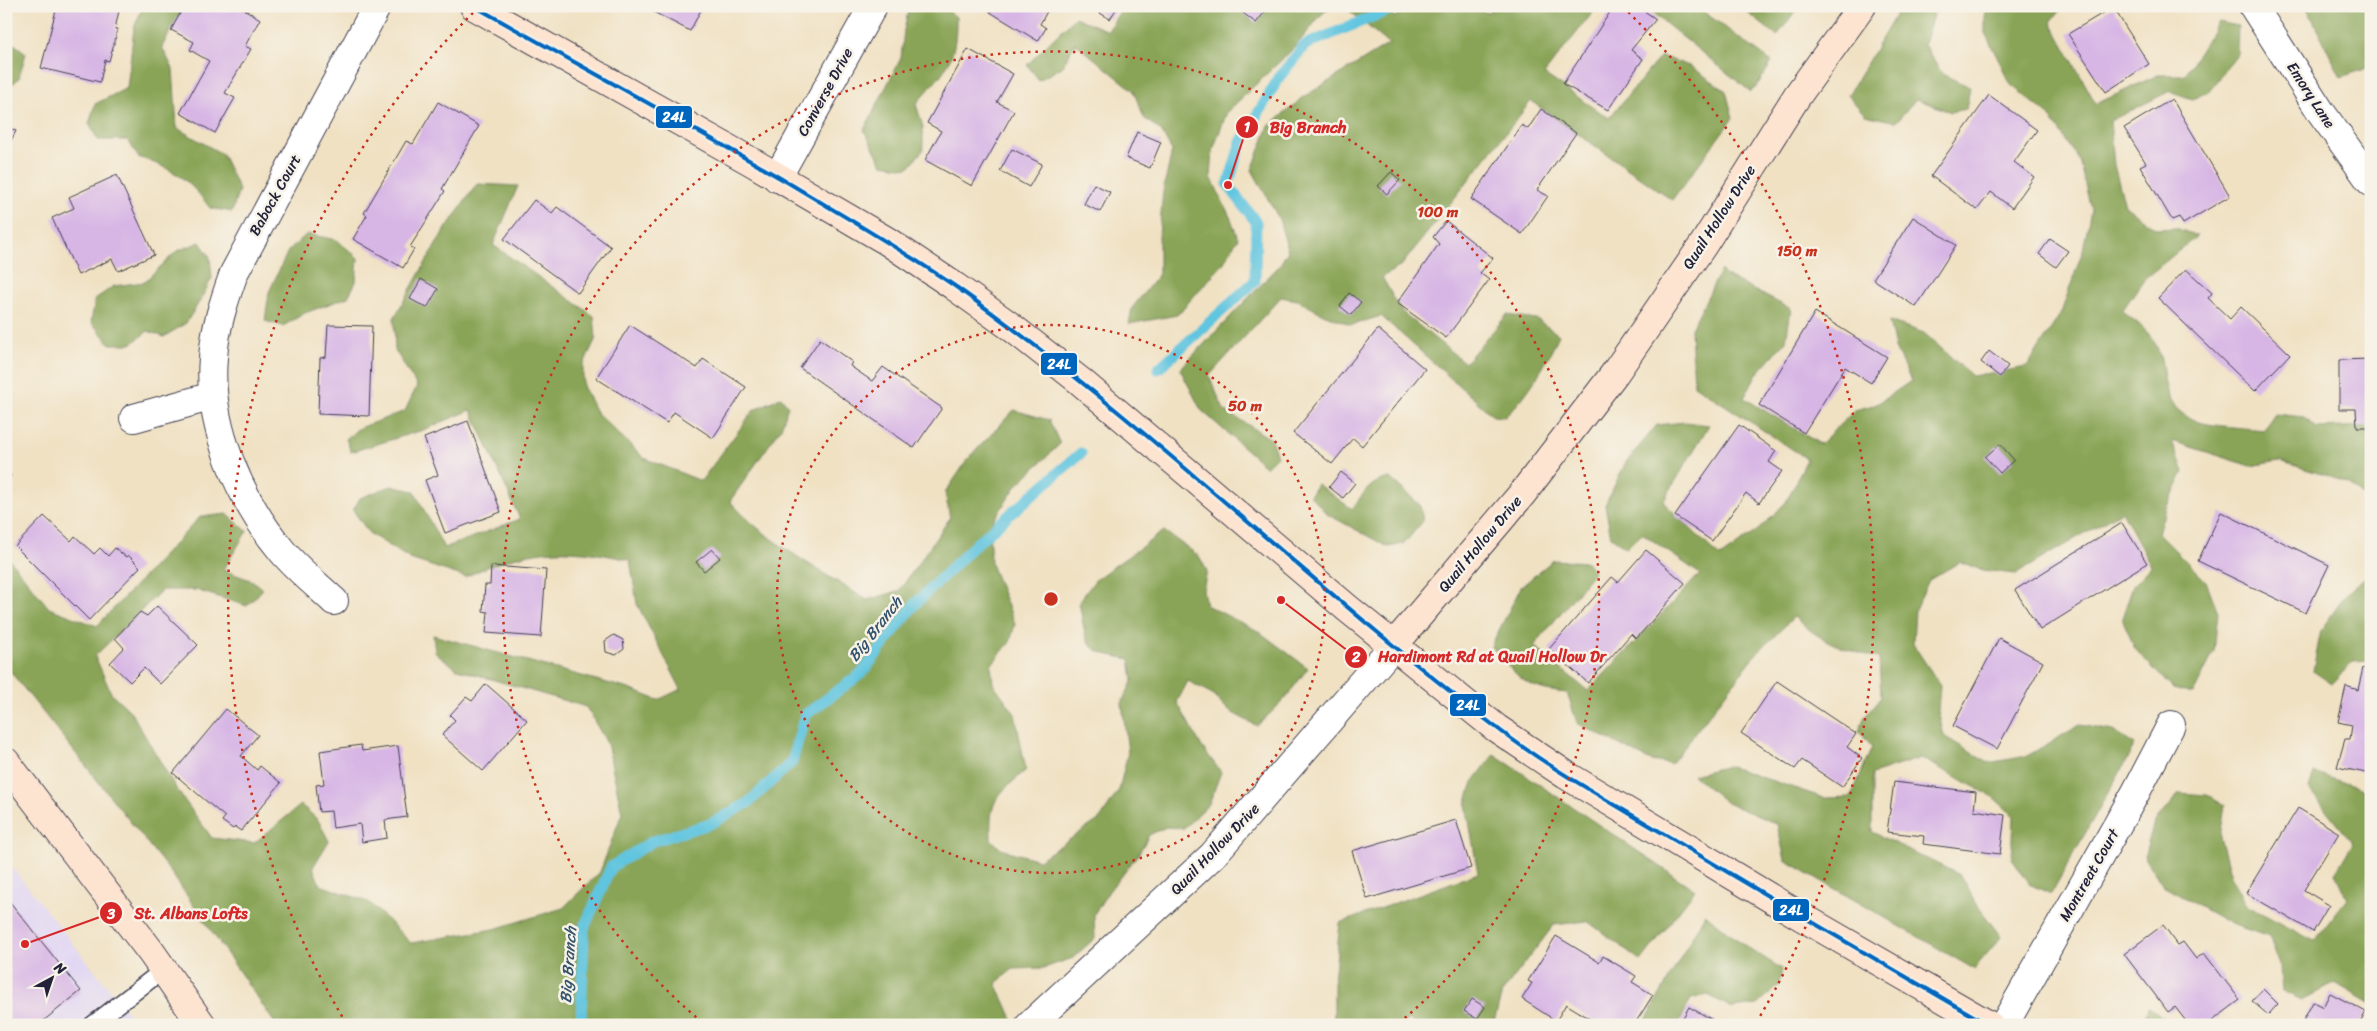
<svg xmlns="http://www.w3.org/2000/svg" width="2377" height="1031" font-family="Sriracha,sans-serif">
<style>
.built{fill:#e0d4f4}
.forest{fill:#89a456;stroke:#566348}
.lines{fill:none;stroke-linecap:round;stroke-linejoin:round}
.stream{stroke:#61c5df;stroke-width:11}
.building{fill:#d7b5e5}
.lane-casing{stroke:#413f4f;stroke-width:19}
.street-casing{stroke:#413f4f;stroke-width:30}
.secondary-casing{stroke:#413f4f;stroke-width:30}
.lane{stroke:#fff;stroke-width:16}
.street{stroke:#fff;stroke-width:28}
.secondary{stroke:#fde4d1;stroke-width:28}
.bus-1-casing{stroke:#f7f3e8;stroke-width:8}
.bus-1{stroke:#0065bd;stroke-width:4}
.ring{fill:none;stroke:#c8321e;stroke-width:2.5;stroke-dasharray:2.5 5}
.labels{text-anchor:middle;dominant-baseline:central;stroke-width:5;stroke-linejoin:round;paint-order:stroke}
.street-label{font-size:15px;fill:#22223b;stroke:#f7f3e8}
.water-label{font-size:16px;font-style:italic;fill:#35536c;stroke:#f7f3e8}
.centre{fill:#c8321e;stroke:#f7f3e8;stroke-width:2.5}
.ring-label{font-size:15px;text-anchor:middle;font-weight:bold;fill:#c8321e;stroke:#f7f3e8;stroke-width:5;stroke-linejoin:round;paint-order:stroke}
.leader{fill:none;stroke:#d62828;stroke-width:2}
.callout-dot{fill:#d62828;stroke:#f7f3e8;stroke-width:2}
.mark-label{font-size:15px;text-anchor:middle;font-weight:bold;fill:#fff}
.callout-label{font-size:16px;text-anchor:middle;font-weight:bold;fill:#d62828;stroke:#f7f3e8;stroke-width:5;stroke-linejoin:round;paint-order:stroke}
.line-badge{stroke:#f7f3e8;stroke-width:2}
.badge-label{font-size:14px;text-anchor:middle;font-weight:bold;fill:#fff}
</style>
<rect width="100%" height="100%" fill="#f7f3e8"/>
<filter id="ink" filterUnits="userSpaceOnUse"><feTurbulence type="fractalNoise" baseFrequency=".02" numOctaves="2"/><feDisplacementMap in="SourceGraphic" scale="10" xChannelSelector="R" yChannelSelector="G"/><feConvolveMatrix kernelMatrix="1 2 1 2 8 2 1 2 1" color-interpolation-filters="sRGB"/></filter>
<filter id="wash" filterUnits="userSpaceOnUse"><feTurbulence type="fractalNoise" baseFrequency=".0096" numOctaves="4" result="noise"/><feDisplacementMap in="SourceGraphic" scale="20" xChannelSelector="R" yChannelSelector="G"/><feGaussianBlur stdDeviation="1.12" result="paint"/><feColorMatrix in="noise" values="0 0 0 0 0 0 0 0 0 0 0 0 0 0 0 0 0 1.4 0 .05"/><feComposite in="paint" operator="in"/></filter>
<g filter="url(#wash)">
<rect width="100%" height="100%" fill="#f0e1c3"/>
<path class="built" d="M6,860L138,1025H6Z"/>
<path class="forest" d="M143,6H184L162,47L173,69L177,128L222,154L239,190L232,212L210,208C187,177 173,169 138,157L128,140H98L89,124L95,104L127,88L134,28Z
M942,6L956,17C957,64 944,71 916,104L923,127V150L908,168L882,164L864,130L901,58L904,30L909,7Z
M1123,6H1332L1322,14L1295,47L1227,112L1213,150L1211,177L1231,219L1238,238L1223,264L1177,315L1129,324L1132,308L1159,274V235L1163,192L1172,151L1161,131L1144,118L1133,90L1075,43L1062,67L1039,80L1027,65L1075,17L1108,31Z
M1344,6H1382L1394,17L1416,6H1466L1489,13L1493,6H1598L1544,74L1609,118L1661,56L1692,67L1726,91L1733,118L1672,200L1531,101L1401,266L1382,277L1401,311L1465,363L1507,315L1536,319L1559,335C1545,366 1530,393 1505,417L1493,416L1381,316L1352,325L1323,314L1297,300L1281,297L1209,376L1224,410L1271,439L1277,456L1266,467L1201,410L1180,369L1279,266L1288,251L1279,219L1252,170L1269,126L1305,96L1389,44Z
M1644,6H1696L1772,62L1756,87L1751,92Z
M1739,6H1799L1777,36Z
M1901,6H1936L1924,44L1942,74L1970,87L1966,109L1951,112L1916,99L1896,122L1865,115L1848,95Z
M1985,6H2063L2051,22L2096,104L2158,75H2185L2218,22L2238,26L2237,54L2208,92L2192,99L2170,91L2110,121L2114,165L2125,206L2156,229L2176,228L2197,236L2144,279L2122,311C2135,321 2150,331 2157,347C2169,376 2157,405 2196,421C2208,426 2248,428 2264,430L2275,414L2304,417L2317,428L2371,426V501L2346,482L2280,461L2251,466L2172,441L2184,472L2166,508L2158,533L2206,581L2218,612L2214,652L2193,694L2173,689L2135,649L2122,618L2133,585L2151,566L2122,511L2016,574L1982,570L1960,562L1929,580L1915,610L1913,644L1940,685L1938,711L1944,736L1988,763L2027,756L2080,725L2113,731L2135,745L2051,894L2029,884L2012,859L2014,816L1993,797L1921,758L1872,774V832L1960,875L1978,906L2001,937L1974,969L1785,860L1777,824L1727,803L1693,775L1728,766L1824,798L1851,797L1872,747L1859,731L1864,718L1881,697L1879,658C1844,650 1821,642 1794,617L1757,653L1671,764L1651,761L1577,723L1567,693C1522,689 1519,677 1491,646L1521,587L1553,560L1587,562L1594,572L1534,646L1588,691L1700,574L1642,533L1627,548L1611,537L1605,505L1626,462L1657,425L1685,422L1709,425L1663,502L1720,557L1758,530L1786,502L1807,459L1694,385L1691,329L1721,270L1726,276L1791,309L1786,341L1756,375L1744,398L1820,444L1855,410L1877,404L1911,381L1895,348L1889,321L1924,333L1972,376L2027,367L2061,313L2083,250L2091,209L2079,160L2049,115L2011,85L1985,33Z
M2306,6H2371V67L2341,77Z
M6,38L26,53L19,78L6,90Z
M477,184L518,186L493,245L594,316L596,338L583,366V386L596,412L644,458L701,481L754,410L781,397L788,406L781,428L730,501C763,540 823,572 867,600L899,591L950,518L945,493L968,459L1014,410L1049,420L1060,444L1017,485L989,527L991,564L1015,624L1010,642L991,665L993,683L1015,714L1026,770C997,796 989,798 991,839L1001,849L1039,860L1100,819L1119,790L1128,752L1122,703L1133,680L1130,659C1082,651 1088,647 1079,602L1096,579L1164,531L1199,556L1207,571L1203,590L1206,605L1258,631L1308,668L1284,700L1257,726L1229,711L1214,695L1188,681L1177,702L1202,747L1221,772L1209,804L1184,828L1166,827L1149,835L1139,853L1109,891L1094,914L1095,938L1073,958L1044,968L1013,969L996,983L1015,1025H276L172,874L6,666V555L49,608L97,626L200,517L227,514L247,531L223,570L253,581L263,589L247,606L196,590H162L95,656L111,693L131,712L177,790L212,838L254,843L301,805L318,820L329,841L313,867L320,885L369,902L411,943L494,929L563,908L600,872L622,813L607,743L586,707L457,669L435,652L433,635L629,689L658,700L681,689L637,604L630,560C561,545 529,547 465,577L410,559L369,533L353,510L360,498L391,486L414,491L444,548L520,519L471,410L423,430L351,452L346,439L359,428L405,411L417,386L395,350L394,318L442,234Z
M307,234L337,240L358,258L356,282L348,297L305,313L283,326L265,321L269,292L288,251Z
M200,242L210,257L212,278L200,301L186,323L164,337L148,331L131,344H110L91,322L95,299L114,286L144,282L177,251Z
M1390,478L1420,505L1423,521L1404,544L1388,547L1327,514L1310,495L1317,484L1352,509C1363,494 1370,481 1390,478Z
M2371,572V661L2353,662L2332,684L2313,671L2321,630L2347,593Z
M1494,754L1695,890L1641,961L1587,921L1554,925L1502,993L1493,1025H1415L1410,1020L1399,1025H1334V980L1340,923L1478,873L1466,804L1473,782Z
M2314,772L2371,792V1004L2335,983L2302,1000L2282,991L2280,967L2269,937L2231,924L2163,886L2144,856L2154,823L2179,793L2207,795L2225,806L2220,837L2231,877L2246,905L2314,941L2347,899L2335,873L2353,843L2309,789Z
M1705,914L1747,947L1782,969L1779,985L1757,1005L1732,1008L1708,995L1691,999L1678,1025H1643Z
M2149,1007L2173,1025H2142Z"/>
<g class="lines">
<path class="stream" d="M1158,369L1255,281L1256,222L1228,185L1241,142L1280,76L1305,45L1399,6
M581,1025L584,928L611,867L653,841L710,824L748,803L792,762L805,715L862,673L915,604L978,542L1081,453"/>
</g>
<g id="blocks">
<path class="building" d="M57,6H120L115,29H118L109,61L105,60L100,82L41,68Z
M184,6H239L260,19L245,46L251,49L225,93L235,98L215,133L180,113L209,61L190,50L194,42L171,30Z
M647,6H703L690,31L646,8Z
M993,6H1050L1040,24L1046,28L1038,41L990,12Z
M1088,6H1118L1110,19Z
M1240,6H1267L1268,8L1256,23L1238,9Z
M1614,6H1637L1656,19L1631,50L1643,59L1608,110L1563,84Z
M2113,7L2149,64L2106,92L2068,34Z
M968,49L1013,74L997,102L1014,111L972,186L925,160L941,131L927,123Z
M1989,95L2037,130L2014,162L2034,177L2012,208L1991,192L1977,210L1931,176Z
M2172,99L2230,196L2183,224L2179,217L2172,220L2140,166L2146,163L2124,128Z
M438,102L479,126L442,189L445,191L410,247L414,249L403,268L353,239L367,215L364,213L406,141L413,144Z
M1541,109L1576,133L1537,190L1548,196L1522,234L1471,199L1522,125L1528,129Z
M6,126L16,131L6,150Z
M1137,132L1161,142L1150,168L1126,158Z
M1012,149L1042,164L1029,187L1000,171Z
M1391,172L1400,180L1387,194L1378,186Z
M117,175L154,255L118,271L112,259L78,275L52,218L74,208L69,197Z
M1094,184L1110,192L1100,212L1084,204Z
M534,200L552,213L557,207L611,247L578,293L504,239Z
M1913,217L1956,245L1916,307L1873,279Z
M1446,221L1493,258L1480,273L1489,280L1446,338L1397,303L1439,244L1433,237Z
M2050,239L2068,251L2056,267L2039,254Z
M2186,269L2212,293L2208,298L2230,319L2241,307L2290,354L2255,391L2158,298Z
M421,279L438,289L427,308L410,299Z
M1349,293L1361,302L1351,315L1340,306Z
M1815,312L1887,357L1871,383L1845,367L1804,433L1759,405Z
M328,325L372,326L369,416L318,414L320,358L326,357Z
M630,325L697,368L703,359L746,387L713,438L674,412L667,423L596,378Z
M1378,329L1425,369L1362,446L1353,438L1332,464L1293,433Z
M820,339L852,362L850,366L872,381L883,367L942,408L914,448L800,368Z
M1989,351L2008,366L2000,377L1981,362Z
M2371,359V427H2357L2356,409H2339V360Z
M468,421L501,512L445,533L425,480L438,475L424,438Z
M1739,425L1776,451L1769,462L1782,471L1759,503L1746,493L1712,541L1675,516Z
M2000,444L2014,460L2000,473L1985,457Z
M6,465H7L11,477H6Z
M1341,472L1355,483L1343,498L1329,487Z
M2221,512L2329,565L2306,613L2198,561Z
M44,516L71,541L75,536L94,554L100,548L108,556L115,548L126,557L128,555L140,567L89,620L15,546Z
M2122,523L2147,563L2040,630L2015,590Z
M712,549L720,558L704,571L696,562Z
M1646,550L1685,583L1636,639L1631,634L1588,683L1549,649L1612,577L1618,582Z
M491,566L546,570L541,637L486,633L488,612L483,611L485,585H490Z
M157,606L198,645L160,684L144,668L130,682L110,663L124,648L115,638L140,612L147,616Z
M614,635L623,640L624,649L616,655L606,652L605,641Z
M1999,638L2043,662L1997,749L1953,726Z
M2363,668L2371,671V774L2337,767L2345,739H2350L2352,725L2338,722L2346,686L2358,690Z
M1777,681L1856,734L1847,747L1862,758L1842,787L1802,760L1795,769L1741,733Z
M486,684L527,720L483,771L442,735L455,720L450,715L466,697L472,701Z
M226,709L258,735L241,756L257,770L260,766L281,783L241,831L235,827L233,829L222,821L225,817L173,773Z
M361,745L362,751L398,746L407,817L385,820L387,838L362,842L360,824L333,828L331,811L319,812L316,785L324,784L320,751Z
M1894,782L1976,792L1974,810L2005,815L2000,854L1923,844L1924,836L1887,832Z
M2298,808L2339,833L2304,890L2329,905L2313,932L2246,893Z
M1456,820L1471,868L1367,899L1352,851Z
M6,897L81,991L38,1025H6Z
M2163,925L2178,945L2183,942L2196,959L2204,953L2240,1000L2207,1025H2189L2175,1007L2168,1012L2124,954Z
M1556,936L1599,962L1603,956L1636,976L1632,982L1653,995L1634,1025H1600L1566,1004L1556,1021L1522,999L1532,983L1528,981Z
M2263,989L2278,1004L2268,1015L2252,1001Z
M2330,993L2366,1012L2360,1023L2362,1025H2301L2313,1002L2323,1007Z
M1472,999L1485,1007L1477,1019L1464,1011Z
M1689,1007L1722,1025H1679Z"/>
</g>
</g>
<g filter="url(#ink)">
<use href="#blocks" fill-opacity="0" stroke="#413f4f" stroke-width="1"/>
<g class="lines">
<g class="lane-casing">
<path id="lane" d="M92,1025L163,970"/>
</g>
<g class="street-casing">
<path id="street" d="M2253,6L2321,112L2371,182
M777,178L873,6
M134,418L213,396
M334,601C317,585 297,569 282,551C240,500 207,425 213,358C215,328 224,301 234,273L377,6
M1030,1025L1213,855L1394,645
M2004,1025L2136,792L2171,725"/>
</g>
<g class="secondary-casing">
<path id="secondary" d="M474,6L752,162L887,241L954,286L1010,326L1080,381L1347,608L1496,728L1566,775L1797,914L1989,1025
M1394,645L1522,494L1615,373L1703,245L1797,96L1862,6
M6,762L151,952L202,1025"/>
</g>
<use href="#lane" class="lane"/>
<use href="#street" class="street"/>
<use href="#secondary" class="secondary"/>
<g class="bus-1-casing">
<path id="bus-1" d="M474,6C579,65 684,122 787,182C845,217 903,250 959,289C1146,422 1310,585 1493,725C1548,768 1611,802 1671,838C1776,902 1882,963 1989,1025"/>
</g>
<use href="#bus-1" class="bus-1"/>
</g>
</g>
<g class="ring">
<circle cx="1051" cy="599" r="274"/>
<path d="M702 1022A548 548 0 1 1 1400 1022"/>
<path d="M346 1023A823 823 0 0 1 479 7M1623 7A823 823 0 0 1 1756 1023"/>
</g>
<g class="labels">
<g class="street-label">
<text transform="translate(825 92) rotate(-61)">Converse Drive</text>
<text transform="translate(2311 95) rotate(57)">Emory Lane</text>
<text transform="translate(275 195) rotate(-61)">Babock Court</text>
<text transform="translate(1719 217) rotate(-57)">Quail Hollow Drive</text>
<text transform="translate(1480 544) rotate(-50)">Quail Hollow Drive</text>
<text transform="translate(1215 849) rotate(-46)">Quail Hollow Drive</text>
<text transform="translate(2089 875) rotate(-60)">Montreat Court</text>
</g>
<g class="water-label">
<text transform="translate(875 629) rotate(-52)">Big Branch</text>
<text transform="translate(568 965) rotate(-86)">Big Branch</text>
</g>
</g>
<circle cx="1051" cy="599" r="8" class="centre"/>
<g class="ring-label">
<text x="1438" y="217">100 m</text>
<text x="1797" y="256">150 m</text>
<text x="1245" y="411">50 m</text>
</g>
<path class="leader" d="M1228 185L1247 127M1281 600L1356 657M25 944L111 913"/>
<g class="callout-dot">
<circle cx="1228" cy="185" r="5"/>
<circle cx="1281" cy="600" r="5"/>
<circle cx="25" cy="944" r="5"/>
<circle cx="1247" cy="127" r="12"/>
<circle cx="1356" cy="657" r="12"/>
<circle cx="111" cy="913" r="12"/>
</g>
<g class="mark-label">
<text x="1247" y="132">1</text>
<text x="1356" y="662">2</text>
<text x="111" y="919">3</text>
</g>
<g class="callout-label">
<text x="1308" y="133">Big Branch</text>
<text x="1492" y="662">Hardimont Rd at Quail Hollow Dr</text>
<text x="191" y="919">St. Albans Lofts</text>
</g>
<g class="line-badge">
<rect x="655" y="105" width="38" height="24" rx="5" fill="#0065bd"/>
<rect x="1040" y="352" width="38" height="24" rx="5" fill="#0065bd"/>
<rect x="1449" y="693" width="38" height="24" rx="5" fill="#0065bd"/>
<rect x="1772" y="898" width="38" height="24" rx="5" fill="#0065bd"/>
</g>
<g class="badge-label">
<text x="674" y="122">24L</text>
<text x="1059" y="369">24L</text>
<text x="1468" y="710">24L</text>
<text x="1791" y="915">24L</text>
</g>
<rect width="2377" height="1031" fill="none" stroke="#f7f3e8" stroke-width="25"/>
<g transform="translate(52 978) rotate(40)" stroke="#f7f3e8" stroke-width="4" paint-order="stroke">
<path d="M0-4L9 19L0 12L-9 19Z" fill="#22223b"/>
<text y="-8" font-size="14" font-weight="bold" text-anchor="middle" fill="#22223b">N</text>
</g>
</svg>
